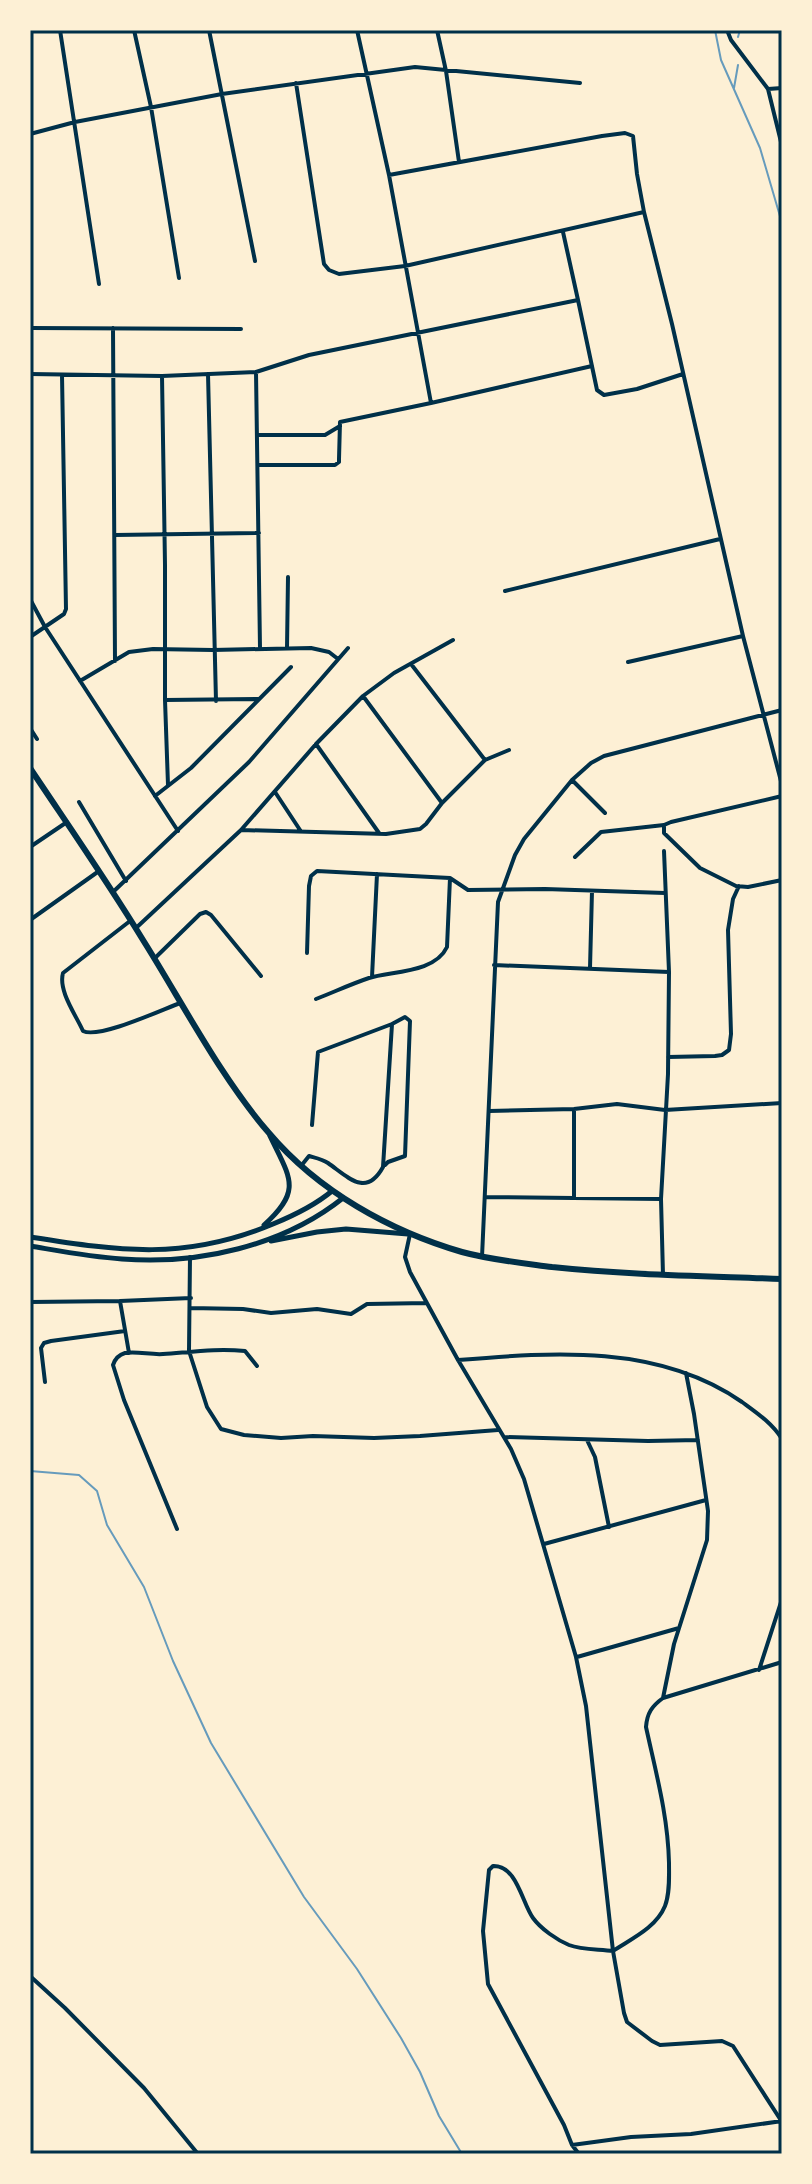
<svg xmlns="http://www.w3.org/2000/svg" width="812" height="2184" font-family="'Sofia Sans Condensed',sans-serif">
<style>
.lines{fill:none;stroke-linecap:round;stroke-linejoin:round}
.stream{stroke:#669bbc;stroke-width:2}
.minor{stroke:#003049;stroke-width:4}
.tertiary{stroke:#003049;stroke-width:5}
.secondary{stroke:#003049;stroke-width:6}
.neatline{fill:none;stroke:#003049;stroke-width:3}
</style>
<rect width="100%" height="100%" fill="#fdf0d5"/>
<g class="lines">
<path class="stream" d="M715,30L721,60L760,148L782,223
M738,37L740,30
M734,88L738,65
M30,1471L79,1475L97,1491L107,1525L144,1587L173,1661L211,1743L304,1897L357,1969L401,2038L420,2072L439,2116L462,2154"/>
<path class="minor" d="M60,30L99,284
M134,30L151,107L179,278
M209,30L255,261
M357,30L389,175L431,403L592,366
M437,30L446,71L459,162
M727,30L731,40L768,89L782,146
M296,83L324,264L329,270L339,274L405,266L644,212
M768,89L782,88
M30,134L75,122L222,94L415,67L580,83
M389,175L602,136L625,133L633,136L637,174L644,212L672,324L743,636L782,785
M563,232L578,300
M30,328L241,329
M113,328L115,661
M256,372L260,648
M30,374L162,376L256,372L309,355L578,300L597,390L604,395L637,389L683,374
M208,374L216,701
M162,376L165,565V700L168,785
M258,435H325L340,426
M258,465H335L339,462V459L340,422L431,403
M115,535L259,533
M505,591L720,539
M30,599L45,627L178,831
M30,637L64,614L66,609L62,375
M287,648L288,577
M628,662L743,636
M411,664L485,760
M80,681L129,652L153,649L213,650L311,648L329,652L338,659
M363,696L442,803
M165,700L258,699
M30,728L37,739
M316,744L379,833
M572,780L605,813
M275,792L300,830
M155,796L191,768L291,667
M782,796L671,822L664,825V833L700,868L736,886L748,887L782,880
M79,802L126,881
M241,830L386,834L420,829L426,824L442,803L485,760L509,750
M30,847L67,822
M575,857L601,832L664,825
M113,892L249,762L348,648
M30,920L99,871
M130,921L63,973C58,991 76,1015 83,1031C99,1039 161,1010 180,1003
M136,928L241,830L316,744L363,696L394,673L453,640
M307,953L309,886L311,876L317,871L450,878L468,890L545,889L665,893
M155,958L200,914L206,912L211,915L261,976
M494,965L669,972
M590,968L592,891
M372,977L377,874
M316,999C334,992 351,984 369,978C392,971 435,973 447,947L450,878
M668,1057L715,1056L722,1055L729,1050L731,1034L728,930L733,899L739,886
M574,1109V1198
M489,1111L574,1109L617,1104L665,1110L782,1103
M385,1165L388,1162L405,1156L410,1021L405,1017L392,1024
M301,1166L309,1156C316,1158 322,1159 328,1163C348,1177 366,1198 383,1167L392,1024L318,1052L312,1125
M486,1197L661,1199
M410,1234L405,1257L410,1272L458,1360L511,1449L524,1479L576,1657L586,1706L613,1951L624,2013L627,2022L652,2041L660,2045L722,2041L733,2046L782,2122
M190,1257L189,1351L207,1407L221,1429L244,1435L281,1438L313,1436L374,1438L420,1436L498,1430
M482,1257L498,902L515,855L524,839L572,780L591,763L604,756L782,710
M663,1275L661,1199L668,1074L669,972L664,851
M120,1301L129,1353
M30,1302L120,1301L191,1298
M190,1308L243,1309L271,1313L317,1309L351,1314L367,1304L427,1303
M458,1360C554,1352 659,1344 742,1402C757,1413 772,1423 782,1439
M45,1382L41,1348L44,1343L51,1341L125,1331
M504,1437L648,1441L698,1440
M587,1440L595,1457L609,1527
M177,1529L124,1400L113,1365C115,1359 118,1355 125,1353C137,1351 151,1355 163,1354C191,1352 217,1348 245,1351L257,1366
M544,1544L706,1500
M577,1657L679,1628
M759,1670L782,1599
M663,1698L674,1644L707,1540L708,1511L694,1414L686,1373
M30,1976L65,2008L144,2088L198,2154
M572,2145L631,2137L691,2134L782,2121
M579,2154L572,2145L564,2125L488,1984L483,1931L489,1870L493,1866C517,1865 522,1903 533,1918C541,1929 557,1940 569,1945C582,1950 600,1949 613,1951C631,1939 656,1928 665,1906C670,1893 669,1877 669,1863C668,1816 656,1773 646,1727C647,1713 652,1706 663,1698L782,1662"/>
<path class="tertiary" d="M264,1225C303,1190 290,1178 270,1136
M30,1237C120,1251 185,1261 273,1224C295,1215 314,1206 332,1191
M271,1241L317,1232L346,1229L408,1234
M30,1246C60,1251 91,1257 122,1259C198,1265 283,1246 343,1198"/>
<path class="secondary" d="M30,768C68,825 107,881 143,940C182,1002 221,1078 269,1133C318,1191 390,1231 462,1252C491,1260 522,1263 552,1267C628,1275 705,1276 782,1279"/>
</g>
<rect width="812" height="2184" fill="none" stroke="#fdf0d5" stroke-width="64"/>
<rect x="32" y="32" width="748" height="2120" class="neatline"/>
</svg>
